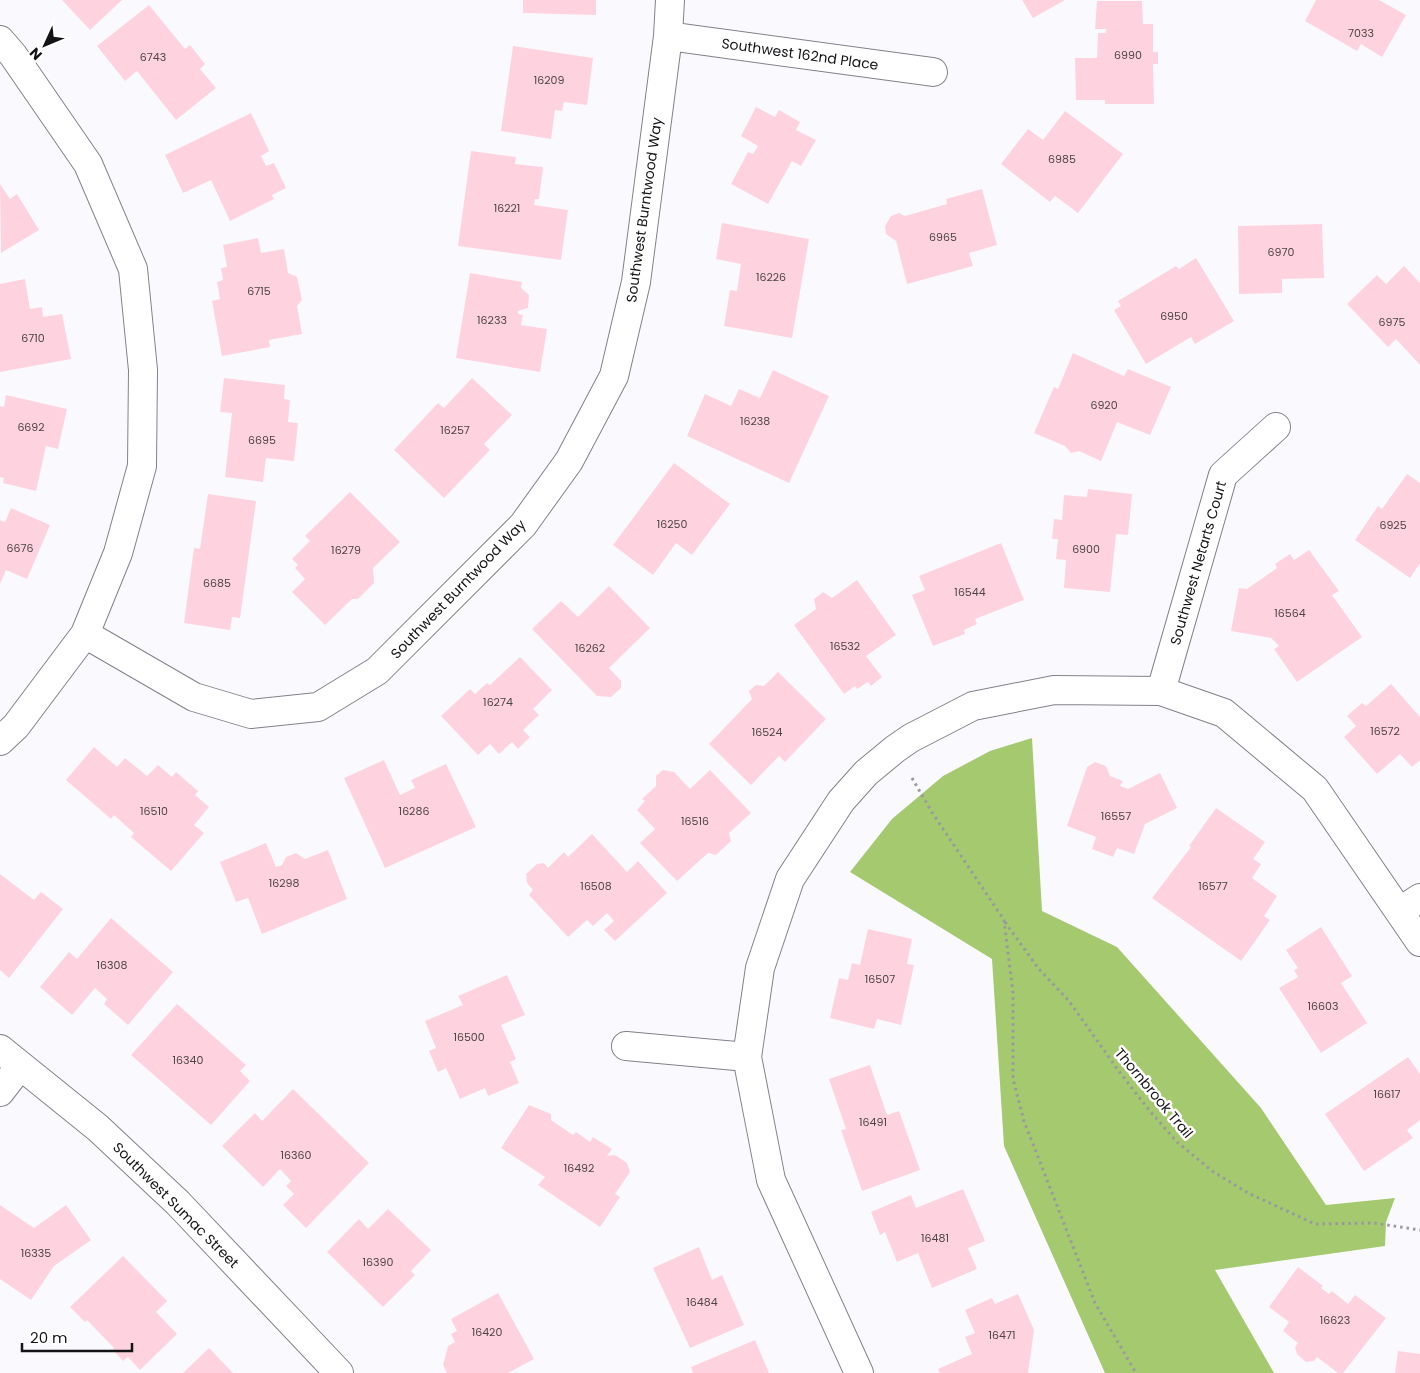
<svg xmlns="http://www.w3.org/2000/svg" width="1420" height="1373" font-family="Poppins,sans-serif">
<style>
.forest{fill:#a4c96f}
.building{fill:#fed3df}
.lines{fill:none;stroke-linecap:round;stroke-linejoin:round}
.minor-casing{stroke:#82818b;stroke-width:30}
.path{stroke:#9a9a9e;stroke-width:3;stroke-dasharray:2.5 4;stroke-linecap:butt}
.minor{stroke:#fff;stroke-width:28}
.labels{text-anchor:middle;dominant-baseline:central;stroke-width:5;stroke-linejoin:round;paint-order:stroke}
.number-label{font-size:11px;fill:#4e4449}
.street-label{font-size:14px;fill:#141417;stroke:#fff}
</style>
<rect width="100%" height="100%" fill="#fafafe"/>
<path class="forest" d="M1032,738L1042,911L1117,947L1261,1108L1326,1205L1395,1198L1386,1222L1385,1246L1215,1270L1274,1373H1105L1004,1146L992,959L850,872L892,819L943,776L990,751Z"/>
<path class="building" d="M62,0H122L90,30Z
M523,0H596V15L523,13Z
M1022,0H1065L1033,18Z
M1316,0H1379L1406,15L1382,57L1361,44L1357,51L1305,21Z
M1097,1H1142L1143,24H1153V52H1158V64H1153L1154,104H1105V100H1076L1075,58H1097L1098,33H1106V29H1095Z
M149,5L185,49L190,45L205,64L200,69L216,88L176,120L137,71L125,81L97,46Z
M513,46L593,58L587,105L564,102L562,111L555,110L551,139L501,131Z
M756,107L775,117L779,110L800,122L796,130L816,140L801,166L792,161L768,204L731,184L748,152L753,154L758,146L741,136Z
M1065,111L1123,154L1078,213L1055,196L1050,202L1001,164L1028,129L1043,140Z
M251,113L269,151L261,156L266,166L274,163L286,188L272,195L274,199L230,221L211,180L183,193L165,155Z
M471,151L516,157L515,164L543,167L539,199H535L534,205L568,210L561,260L458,246Z
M0,184L10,199L17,194L39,230L1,253Z
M982,189L997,245L969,253L973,266L907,284L896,241L886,234L885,226L891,216L899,213L905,216L947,204L946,199Z
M722,223L809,239L792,338L724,326L730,290L737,291L741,264L716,259Z
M1322,224L1324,278L1282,279V293L1239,294L1238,226Z
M258,238L261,253L284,249L288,273L297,277L302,300L297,306L302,334L269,340L270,347L222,356L212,301L220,299L217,282L223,280L221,268L227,267L223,245Z
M1196,258L1234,321L1195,344L1191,337L1146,364L1114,310L1121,306L1118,301L1176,266L1179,269Z
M1404,266L1420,283V365L1396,339L1388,347L1347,304L1377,275L1386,284Z
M470,273L522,282L521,288L529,295L528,308L518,311V314L523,315L521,325L547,329L540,372L456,358Z
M25,279L30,309L42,307L43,317L62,314L71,359L0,372V284Z
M1073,353L1124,376L1128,369L1171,387L1150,435L1117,422L1101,461L1079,451L1071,453L1065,446L1034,433L1054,387L1058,389Z
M773,370L829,396L789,483L687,436L705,394L731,406L739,389L760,398Z
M224,378L285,385L284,399L290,400L288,422L298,423L294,461L266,458L263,482L225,477L232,413L220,412Z
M472,378L512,415L484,444L490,450L444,498L394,450L438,403L444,408Z
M6,395L67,409L58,449L46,446L36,491L3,483L4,478L0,477V406L4,407Z
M674,463L730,504L692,555L676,543L653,575L613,545Z
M1407,474L1420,483V563L1410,578L1355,540L1378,506L1382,509Z
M1088,489L1132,494L1128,535L1116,534L1110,592L1064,588L1066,560L1056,559L1058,539H1052L1054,519L1062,520L1064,495L1087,497Z
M350,492L400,542L373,568L374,583L358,599H352L325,625L292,592L305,579L295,568L298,565L292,559L310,541L305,536Z
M208,494L256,501L240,618L232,617L230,630L184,623L194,548L200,549Z
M11,508L50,525L27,579L6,570L0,584V520L5,522Z
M1001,543L1024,600L975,619L977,624L964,630L965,634L933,646L912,595L925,590L919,576Z
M1309,550L1339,591L1332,595L1362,637L1297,682L1274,649L1279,646L1271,638L1231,631L1239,588L1247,589L1277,568L1275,564L1290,554L1294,560Z
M857,580L896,635L866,656L882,677L871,686L868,682L857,689L855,686L844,694L794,625L816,609L814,599L823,592L832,598Z
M609,586L650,628L609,668L621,681V688L611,697L597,696L532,629L561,601L578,617Z
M520,657L552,690L533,709L539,715L523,730L530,737L518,749L512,742L499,754L490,744L478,755L441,716L470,689L475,694L487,683L490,685Z
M778,672L826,719L785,762L779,756L751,785L709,744L752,699L749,691L756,685L764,686Z
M1391,684L1420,717V760L1412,767L1400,754L1377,774L1344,737L1356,726L1347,716L1362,703L1366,706Z
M94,747L117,767L125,758L147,776L158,765L172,777L176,772L198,791L195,795L209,807L194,825L204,833L171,871L131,837L134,833L114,815L111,819L66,780Z
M384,760L400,795L415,788L411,780L446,764L476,827L385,868L344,778Z
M1095,762L1106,766L1110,776L1123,781L1120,786L1128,789L1160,773L1177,808L1145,824L1134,854L1117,848L1113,857L1092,849L1096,837L1067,826L1087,767Z
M663,770L674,772L690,789L710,770L751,813L729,833L731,841L716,855L708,853L677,881L640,843L655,829L637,810L645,801L642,799L656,786V776Z
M1216,808L1265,842L1253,859L1261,864L1252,878L1277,896L1264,916L1270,920L1241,961L1152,898L1191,847L1189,846Z
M592,834L627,872L638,861L667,893L615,941L604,930L614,921L607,913L593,926L587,920L568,937L529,895L533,890L527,883L526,874L537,864L544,863L548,868L564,852L568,857Z
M266,843L276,867L282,865L286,857L296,853L305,859L328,850L347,899L262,934L248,898L236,902L220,862Z
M0,874L34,900L41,892L63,909L9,978L0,970Z
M111,918L173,972L128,1025L104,1004L107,999L95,988L72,1015L40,987L69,952L77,959Z
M1321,927L1352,976L1341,983L1367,1023L1321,1053L1279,988L1298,977L1294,970L1298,968L1286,950Z
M868,929L912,939L907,964L914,965L901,1025L877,1019L874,1029L830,1018L839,978L848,980L852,963L860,965Z
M507,975L525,1015L501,1025L516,1059L510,1062L519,1083L488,1096L485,1088L460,1099L446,1068L438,1072L429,1051L436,1048L425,1021L463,1005L458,996Z
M177,1004L246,1065L240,1071L250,1081L211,1125L131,1055Z
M1408,1057L1420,1074V1120L1407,1130L1413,1138L1364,1171L1325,1114Z
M870,1065L887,1115L899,1111L920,1170L862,1191L841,1130L846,1129L829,1079Z
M293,1089L369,1163L306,1228L283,1205L294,1194L286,1186L291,1181L280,1169L263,1187L222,1146L255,1113L262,1121Z
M529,1105L551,1114V1120L573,1135L576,1132L590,1142L593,1137L612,1149L607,1156L615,1155L627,1163L630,1172L615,1194L620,1197L600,1227L538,1185L545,1177L501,1148Z
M963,1189L985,1241L968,1248L977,1269L932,1288L918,1253L897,1262L885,1232L880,1235L871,1212L911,1195L916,1208Z
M0,1205L34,1228L66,1205L91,1240L54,1266L31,1300L0,1279Z
M388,1209L431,1250L411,1271L415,1275L383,1307L327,1252L359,1219L368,1229Z
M699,1247L712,1280L722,1275L744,1325L690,1348L653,1268Z
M123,1256L167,1301L156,1312L177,1334L140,1370L128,1357L123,1361L113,1350L114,1348L87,1320L85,1322L70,1307Z
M1298,1267L1323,1286L1321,1288L1329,1294L1332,1291L1348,1304L1355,1295L1386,1318L1343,1373H1338L1317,1357L1314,1361L1306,1362L1297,1354L1295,1347L1298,1343L1283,1331L1289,1322L1269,1307Z
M498,1293L534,1359L508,1373H447L443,1365L448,1346L455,1342L451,1334L457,1331L451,1319Z
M1018,1294L1034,1330L1028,1373H940L938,1369L972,1354L965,1337L975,1333L965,1310L992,1298L995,1304Z
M755,1340L769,1373H693L691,1367Z
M209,1348L233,1373H183Z
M1398,1351L1420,1354V1373H1395Z"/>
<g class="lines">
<g class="minor-casing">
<path id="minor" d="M668,36L933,72
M0,40L13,55L88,164L133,269L143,370L142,466L118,553L85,634L16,726L0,741
M85,634L194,697L251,714L318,707L377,671L523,525L569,461L614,376L636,282L668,36L670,0
M1161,691L1223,475L1276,427
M1400,911L1420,898
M626,1046L747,1057
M0,1049L98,1128L178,1203L339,1373
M0,1092L20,1066
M859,1373L771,1180L747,1057L760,968L790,879L841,801L866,773L895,749L911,738L973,706L1054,690L1161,691L1224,713L1315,789L1420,942"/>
</g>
<path class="path" d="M912,778L933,814L1004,920L1013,993V1079L1024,1121L1095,1303L1136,1373
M1005,922L1038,968L1069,1001L1118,1070L1149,1110L1176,1141L1212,1171L1248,1193L1315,1224L1374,1223L1420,1230"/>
<use href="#minor" class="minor"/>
</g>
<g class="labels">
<g class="number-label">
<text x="1361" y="33">7033</text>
<text x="1128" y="55">6990</text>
<text x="153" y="57">6743</text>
<text x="549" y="80">16209</text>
<text x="1062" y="159">6985</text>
<text x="507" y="208">16221</text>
<text x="943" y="237">6965</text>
<text x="1281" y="252">6970</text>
<text x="771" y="277">16226</text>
<text x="259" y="291">6715</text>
<text x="1174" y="316">6950</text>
<text x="492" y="320">16233</text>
<text x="1392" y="322">6975</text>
<text x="33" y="338">6710</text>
<text x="1104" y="405">6920</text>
<text x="755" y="421">16238</text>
<text x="31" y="427">6692</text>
<text x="455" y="430">16257</text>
<text x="262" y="440">6695</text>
<text x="672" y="524">16250</text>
<text x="1393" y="525">6925</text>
<text x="20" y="548">6676</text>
<text x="1086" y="549">6900</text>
<text x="346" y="550">16279</text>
<text x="217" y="583">6685</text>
<text x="970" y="592">16544</text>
<text x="1290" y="613">16564</text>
<text x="845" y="646">16532</text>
<text x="590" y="648">16262</text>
<text x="498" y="702">16274</text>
<text x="1385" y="731">16572</text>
<text x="767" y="732">16524</text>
<text x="154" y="811">16510</text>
<text x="414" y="811">16286</text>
<text x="1116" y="816">16557</text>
<text x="695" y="821">16516</text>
<text x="284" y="883">16298</text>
<text x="596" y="886">16508</text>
<text x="1213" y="886">16577</text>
<text x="112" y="965">16308</text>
<text x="880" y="979">16507</text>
<text x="1323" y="1006">16603</text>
<text x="469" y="1037">16500</text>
<text x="188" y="1060">16340</text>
<text x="1387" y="1094">16617</text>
<text x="873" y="1122">16491</text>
<text x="296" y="1155">16360</text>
<text x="579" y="1168">16492</text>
<text x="935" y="1238">16481</text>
<text x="36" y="1253">16335</text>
<text x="378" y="1262">16390</text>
<text x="702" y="1302">16484</text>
<text x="1335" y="1320">16623</text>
<text x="487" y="1332">16420</text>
<text x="1002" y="1335">16471</text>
</g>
<g class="street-label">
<text transform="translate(800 54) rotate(8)">Southwest 162nd Place</text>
<text transform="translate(644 210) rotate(-82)">Southwest Burntwood Way</text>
<text transform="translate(1198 563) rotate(-74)">Southwest Netarts Court</text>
<text transform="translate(458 589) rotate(-46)">Southwest Burntwood Way</text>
<text transform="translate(1154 1093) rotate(50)">Thornbrook Trail</text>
<text transform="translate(176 1205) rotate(45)">Southwest Sumac Street</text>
</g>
</g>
<g transform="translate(45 45) rotate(226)" stroke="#ffffff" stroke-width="4" paint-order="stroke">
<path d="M0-4L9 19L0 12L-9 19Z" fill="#141417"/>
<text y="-8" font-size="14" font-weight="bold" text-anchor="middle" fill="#141417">N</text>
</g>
<path d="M22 1343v8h110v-8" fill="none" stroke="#141417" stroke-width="2.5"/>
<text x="30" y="1343" font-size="15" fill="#141417" stroke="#ffffff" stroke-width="4" paint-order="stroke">20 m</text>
</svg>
